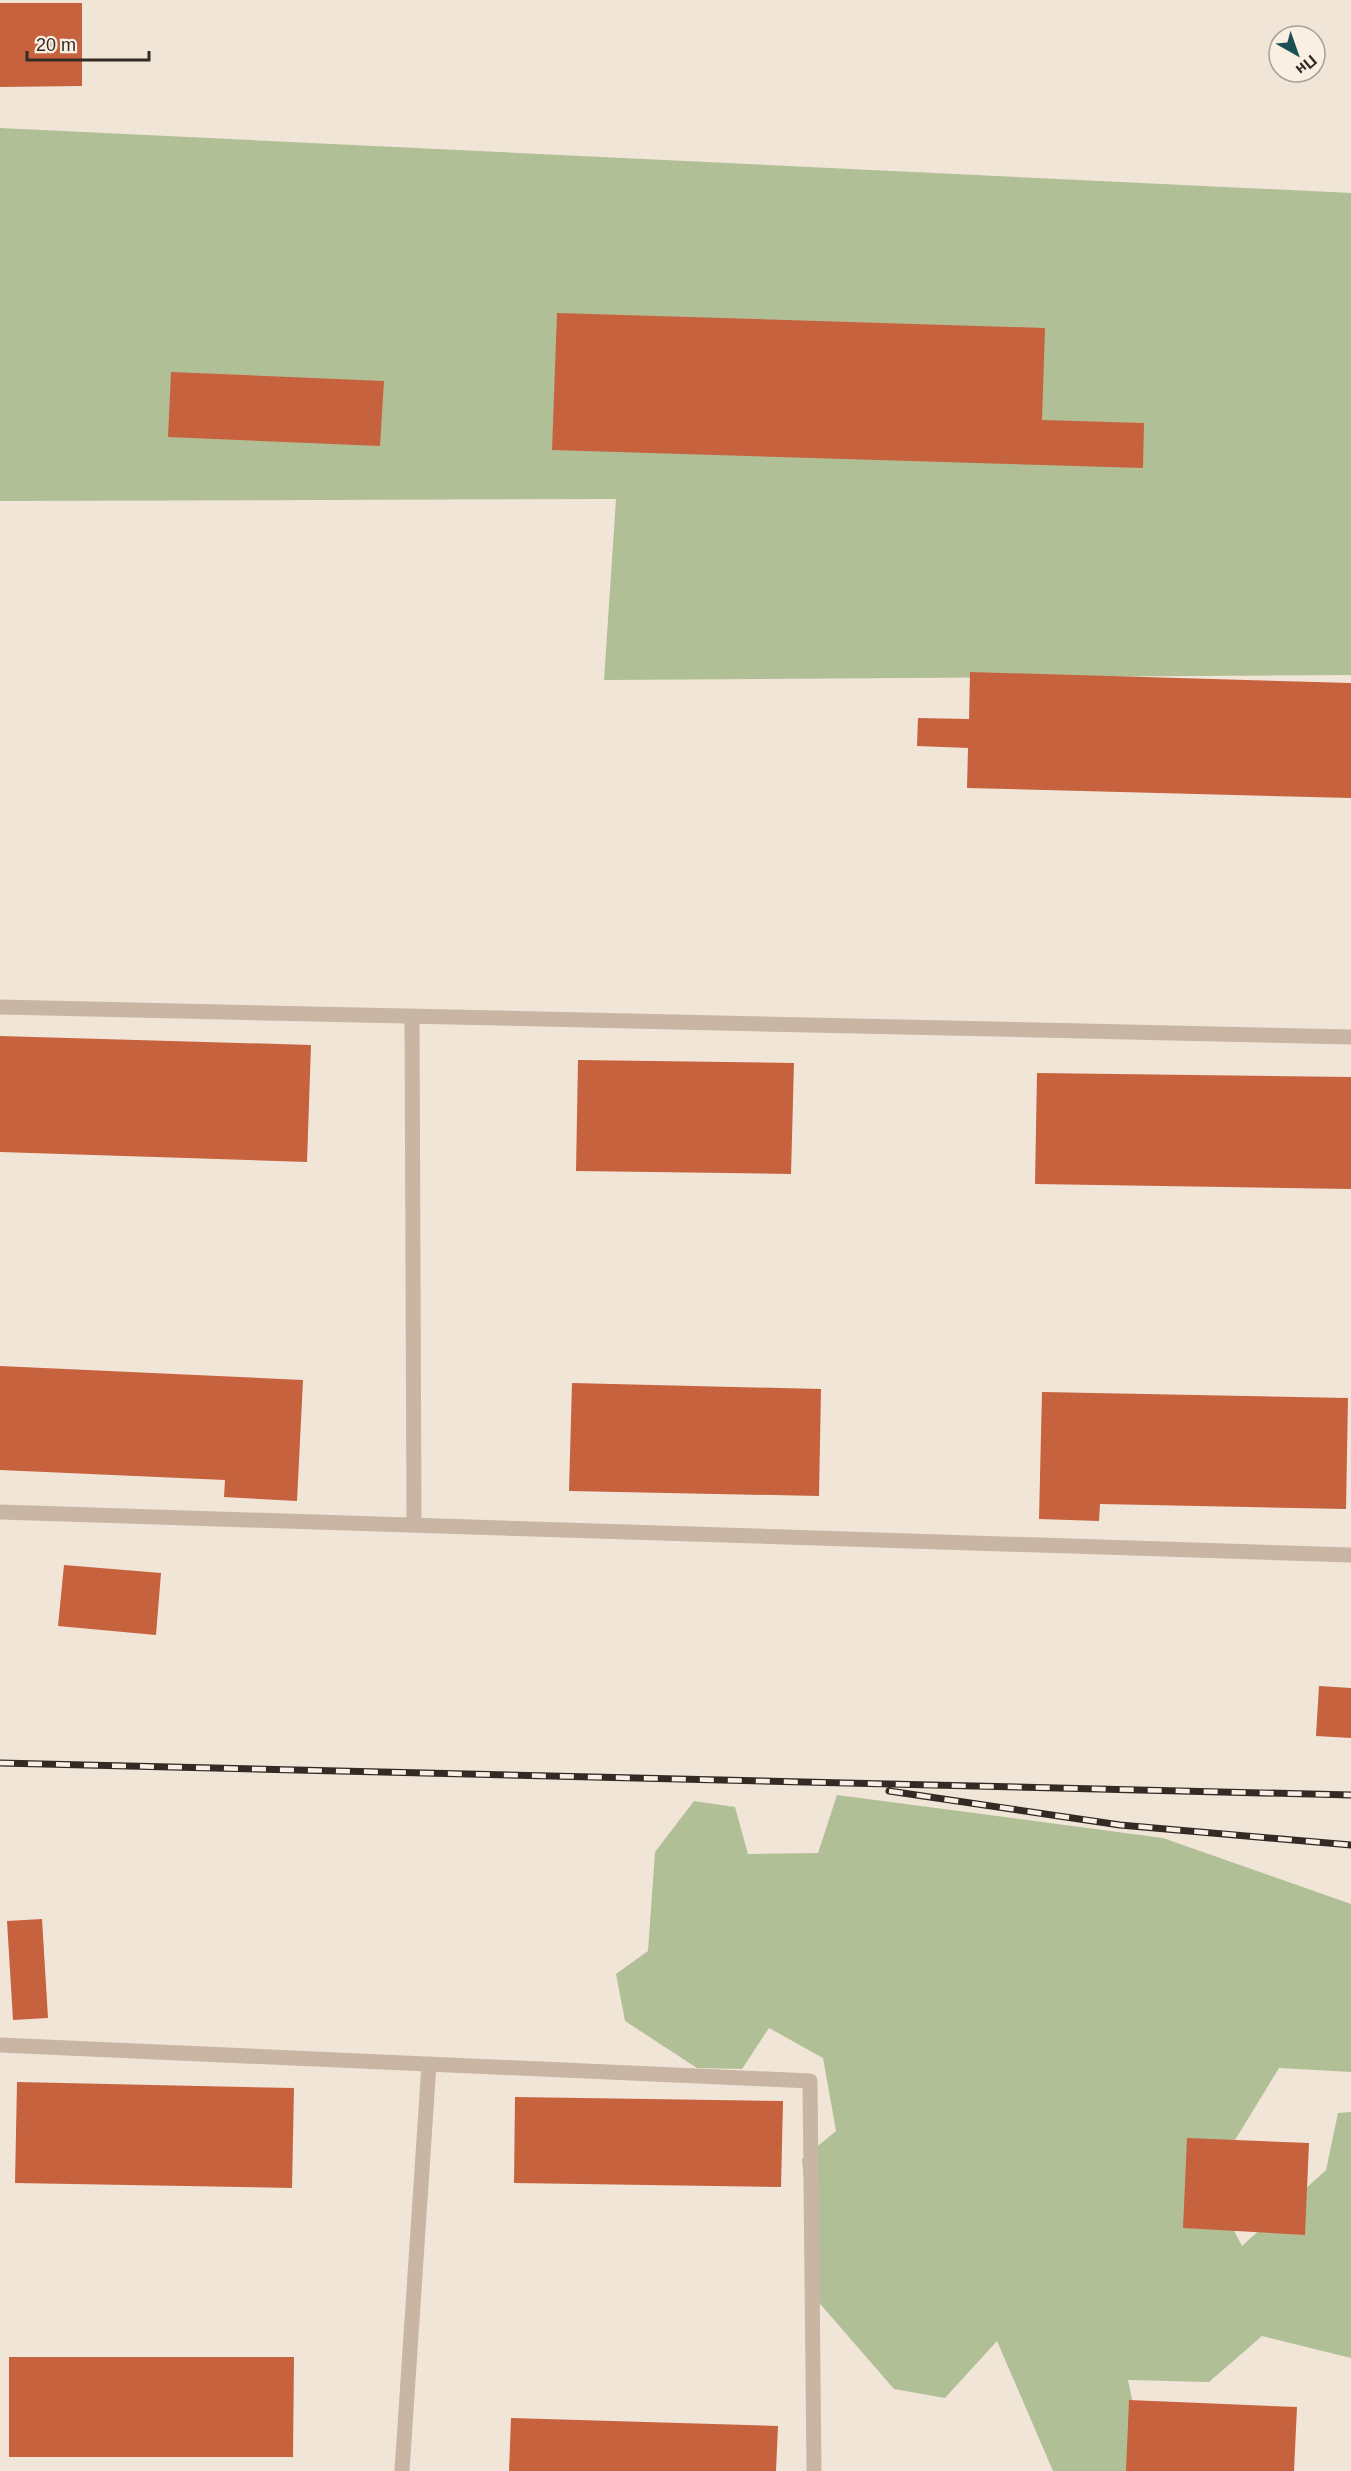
<svg xmlns="http://www.w3.org/2000/svg" width="1351" height="2471" font-family="Arial,sans-serif">
<style>
.green{fill:#b1bf97}
.building{fill:#c7623f}
.lines{fill:none;stroke-linecap:round;stroke-linejoin:round}
.lane{stroke:#c8b5a3;stroke-width:15}
.rail-casing{stroke:#342a25;stroke-width:7}
.rail{stroke:#f9efe3;stroke-width:4.5;stroke-dasharray:14;stroke-linecap:butt}
</style>
<rect width="100%" height="100%" fill="#f1e5d7"/>
<path class="green" d="M0,128L1351,193V675L604,680L616,499L0,501Z
M837,1795L1163,1838L1351,1904V2072L1279,2068L1229,2150L1197,2159L1242,2246L1326,2170L1338,2113L1351,2112V2358L1262,2336L1209,2382L1128,2380L1147,2471H1053L997,2341L945,2398L894,2389L815,2298L802,2159L836,2131L823,2058L769,2028L742,2069L697,2068L625,2021L616,1974L648,1951L655,1852L694,1801L735,1807L748,1854L818,1853Z"/>
<path class="building" d="M0,3H82V86L0,87Z
M557,313L1045,328L1042,420L1144,423L1143,468L552,450Z
M171,372L384,381L380,446L168,437Z
M970,672L1351,683V798L967,788L968,748L917,746L918,718L969,719Z
M0,1036L311,1045L307,1162L0,1152Z
M578,1060L794,1063L791,1174L576,1171Z
M1037,1073L1351,1077V1189L1035,1184Z
M0,1366L303,1380L297,1501L224,1497L225,1480L0,1470Z
M572,1383L821,1389L819,1496L569,1491Z
M1042,1392L1348,1398L1346,1509L1100,1504L1099,1521L1039,1519Z
M64,1565L161,1573L156,1635L58,1626Z
M1319,1686L1351,1688V1738L1316,1736Z
M42,1919L48,2018L13,2020L7,1921Z
M17,2082L294,2088L292,2188L15,2183Z
M515,2097L783,2101L781,2187L514,2183Z
M1187,2138L1309,2143L1305,2235L1183,2228Z
M9,2357H294L293,2457H9Z
M1129,2400L1297,2407L1294,2471H1126Z
M511,2418L778,2426L776,2471H509Z"/>
<g class="lines">
<path class="lane" d="M0,1007L1351,1037
M412,1016L414,1525
M0,1512L1351,1555
M0,2045L810,2081L814,2471
M402,2471L429,2064"/>
<g class="rail-casing">
<path id="rail" d="M0,1763L1351,1795
M889,1791L1120,1825L1351,1845"/>
</g>
<use href="#rail" class="rail"/>
</g>
<g transform="translate(1297 54) rotate(140)"><circle r="28" fill="#f9efe3" stroke="#aaa097" stroke-width="1.5"/>
<path d="M0-4.5L10 22L0 15L-10 22Z" fill="#1b5055"/>
<text y="-9" font-size="16" font-weight="bold" text-anchor="middle" fill="#342a25">Пн</text>
</g>
<path d="M27 51v9h122v-9" fill="none" stroke="#342a25" stroke-width="3"/>
<text x="36" y="51" font-size="18" fill="#342a25" stroke="#f9efe3" stroke-width="4.5" paint-order="stroke">20 m</text>
</svg>
